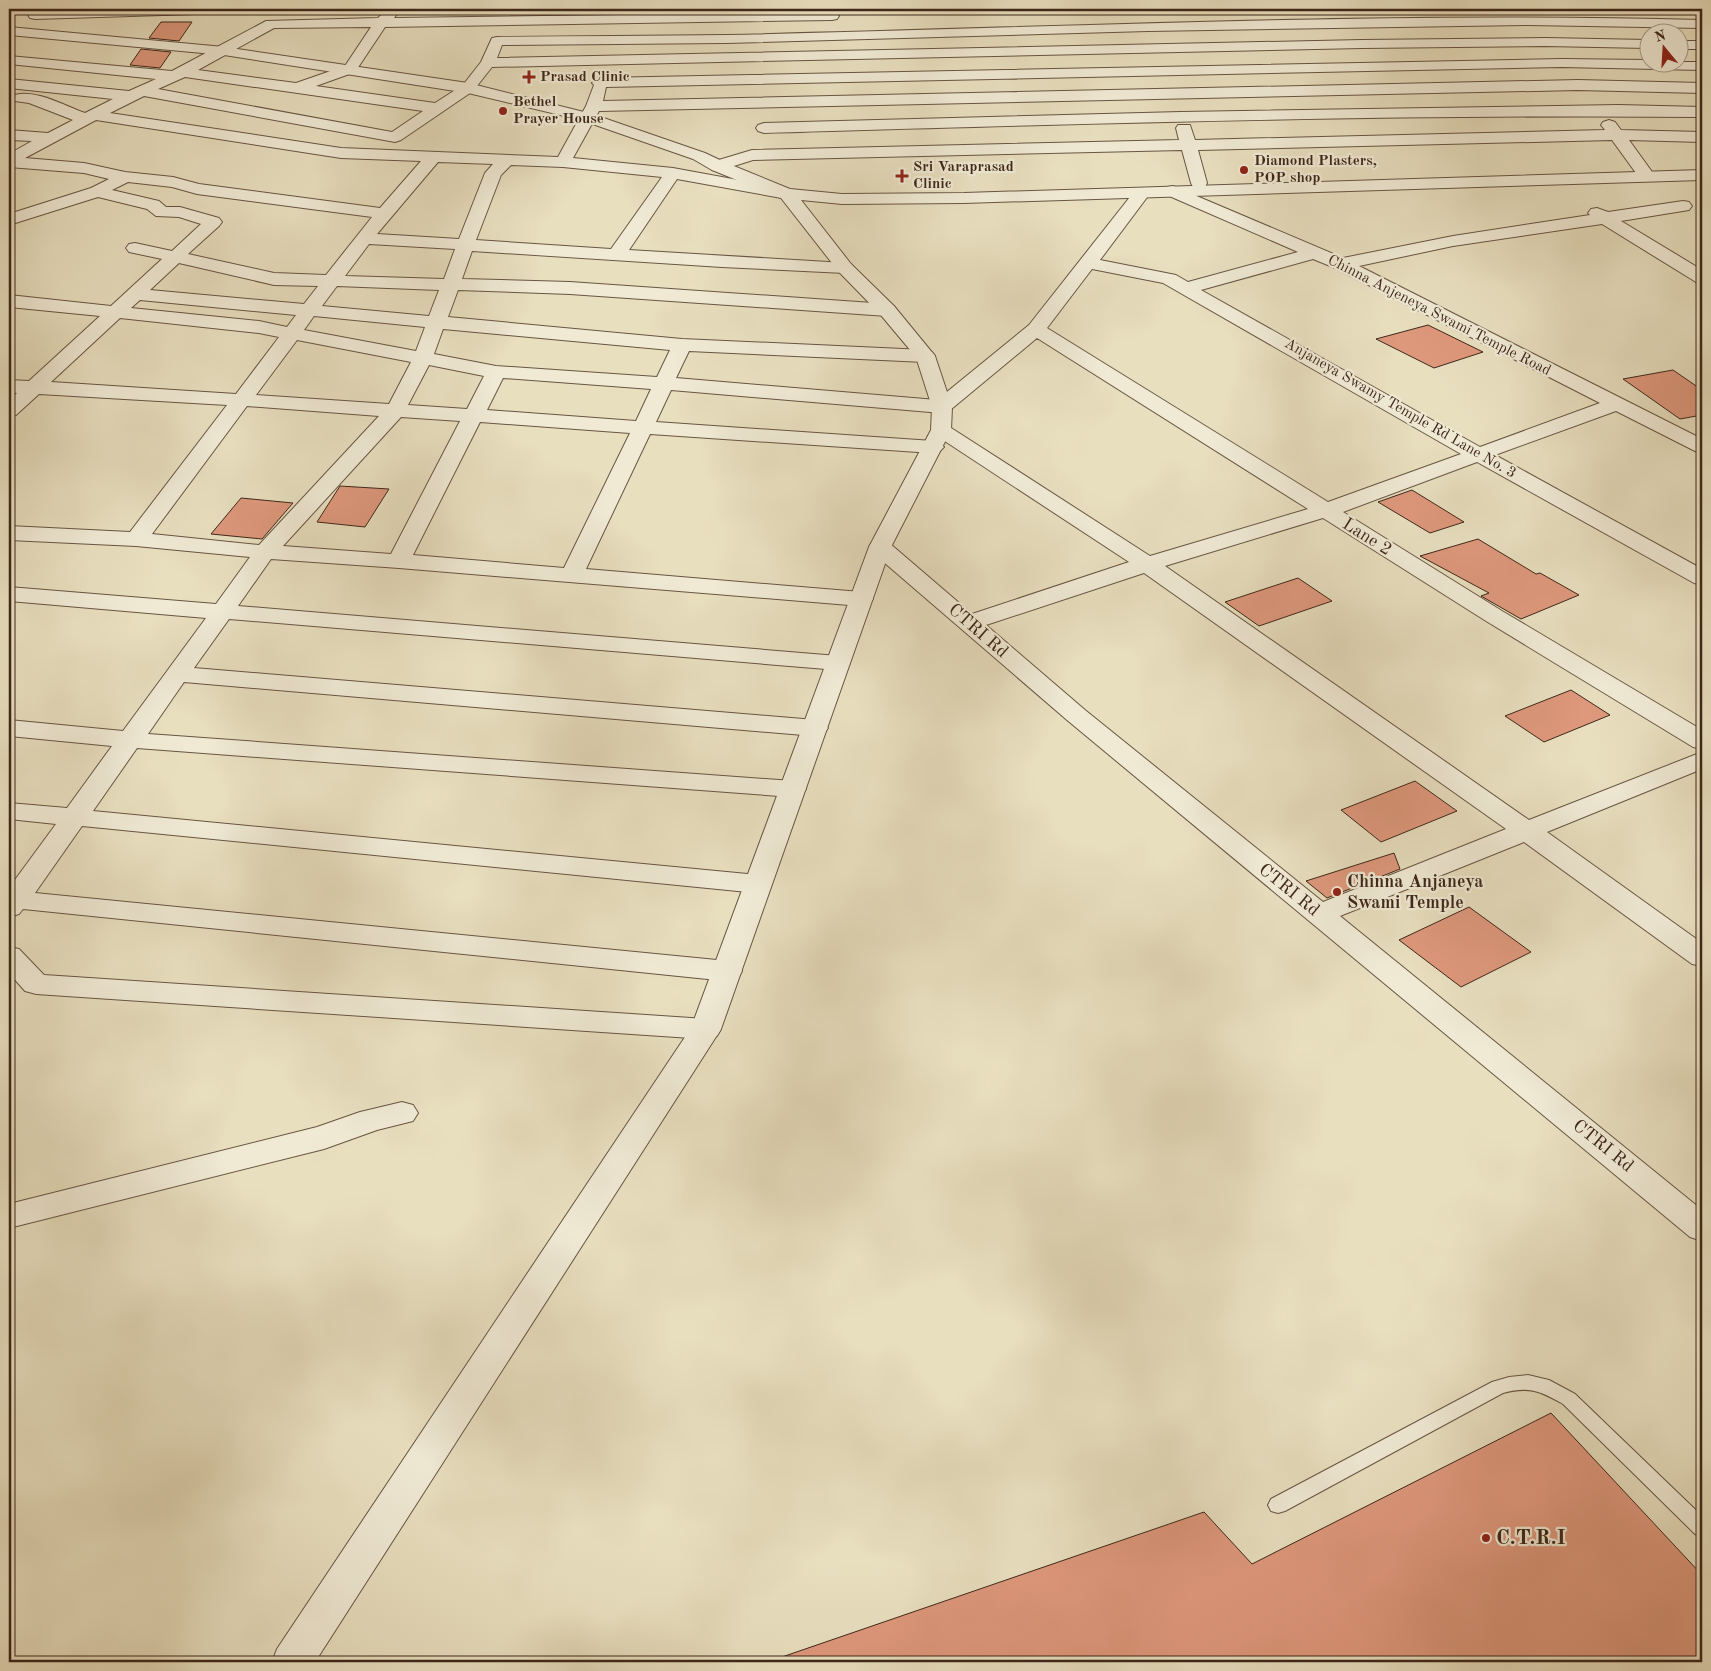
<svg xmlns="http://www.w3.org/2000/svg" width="1711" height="1671" font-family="'Old Standard TT',serif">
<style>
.building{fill:#de987c;stroke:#3d2719}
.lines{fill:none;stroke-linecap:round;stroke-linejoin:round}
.service-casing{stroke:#685542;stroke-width:2}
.minor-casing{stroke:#685542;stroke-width:2}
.tertiary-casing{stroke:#685542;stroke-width:2}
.service{fill:#f0ead5;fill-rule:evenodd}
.minor{fill:#f0ead5;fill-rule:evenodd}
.tertiary{fill:#f0ead5;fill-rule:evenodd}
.poi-dot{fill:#8f2418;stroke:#f0ead5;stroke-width:2}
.labels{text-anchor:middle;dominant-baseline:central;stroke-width:4.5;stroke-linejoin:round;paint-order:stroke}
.far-poi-label{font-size:15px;font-weight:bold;fill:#3d2719;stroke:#f0ead5;text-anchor:start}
.far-street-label{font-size:15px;fill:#3d2719;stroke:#f0ead5}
.street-label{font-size:18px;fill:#3d2719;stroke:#f0ead5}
.poi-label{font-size:18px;font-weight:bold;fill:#3d2719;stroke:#f0ead5;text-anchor:start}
.near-poi-label{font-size:21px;font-weight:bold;fill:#3d2719;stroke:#f0ead5;text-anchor:start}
</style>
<rect width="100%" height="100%" fill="#e8dfbf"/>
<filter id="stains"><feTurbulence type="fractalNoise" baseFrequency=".004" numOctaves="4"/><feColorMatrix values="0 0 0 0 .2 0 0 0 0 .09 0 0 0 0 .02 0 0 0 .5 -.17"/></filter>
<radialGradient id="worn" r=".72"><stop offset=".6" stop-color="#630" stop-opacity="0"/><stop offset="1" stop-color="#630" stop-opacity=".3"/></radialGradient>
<path class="building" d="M161,22H192L179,41L149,38Z
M141,49L171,52L160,68L130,65Z
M1428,325L1483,352L1434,368L1376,339Z
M1673,370L1702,390V415L1680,419L1623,379Z
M340,486L389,489L365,527L317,522Z
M1412,490L1464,522L1430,533L1378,502Z
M241,498L293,503L262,539L211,534Z
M1478,539L1536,574L1540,573L1579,595L1521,619L1481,596L1489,593L1420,556Z
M1298,578L1332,601L1259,626L1225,602Z
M1571,690L1610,715L1544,742L1505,716Z
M1415,781L1457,811L1381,842L1341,810Z
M1394,853L1400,869L1327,898L1306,881Z
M1469,907L1531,952L1461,987L1399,940Z
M1551,1413L1702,1575V1662H780L779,1658L1204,1512L1252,1564Z"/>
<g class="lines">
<g class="service-casing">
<path id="service" d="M1528,1375L1549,1380L1575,1394L1702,1516V1536L1695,1534L1563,1404C1540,1391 1529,1386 1503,1393L1285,1511L1278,1513L1271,1511L1268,1505L1271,1499L1492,1382L1509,1377Z"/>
</g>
<g class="minor-casing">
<path id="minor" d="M100,9H234L227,13L35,19L30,18L28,15L30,12L35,11Z
M390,10L397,14L394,18L832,12L837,13L839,16L837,19L832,20L385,27L355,72L316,86L435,103L463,85L481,62L492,38L497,37C574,36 650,36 727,35C1052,28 1377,11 1702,20V28L1528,25L1148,31L726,43L502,45L497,58L1362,40L1545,38L1648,40V48L1545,46L1362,48L492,67L473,91L401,140L395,142L144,96L110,113L341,148L558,157L586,106L594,85L592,83L595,80L600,78L1562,59L1648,60V62H1702V70L1562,67L606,87L603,101L1578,80L1702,83V93L1578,90L599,111L573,158L673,168L787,189L793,190L796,194L793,198L787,199L677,179L629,250L845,263L851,264L854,268L851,272L845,273L722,267L472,251L462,279L570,282L887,304L894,306L896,310L894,314L887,316L570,294L458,290L448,317L682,339L925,350L932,352L935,356L932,360L925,362L689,351L676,378L937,400L1029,325L1137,188H1149L1151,192L1100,260L1176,275L1188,282L1298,252L1167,195L1165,191L1167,187L1173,186L1343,258L1453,236L1590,215L1588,213L1591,209L1597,208L1608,212L1683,201L1689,202L1692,206L1689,210L1621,221L1702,270V284L1696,282L1602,224L1453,246L1359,266L1702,439V453L1695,451L1616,411L1495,455L1702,569V585L1694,583L1477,462L1343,512L1502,611L1702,730V749L1693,747L1486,621L1323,518L1165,566L1529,820L1702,752V769L1547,832L1702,943V966L1692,964L1524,842L1340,916L1702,1210V1241L1690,1237L1067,720L872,552L869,547L872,542L880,540L888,542L972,614L1129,562L934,434L931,430L934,426L941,424L948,426L1150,556L1308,509L1037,338L949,411L942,413L671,390L656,422L933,441L940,443L944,447L940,451L933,453L650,434L586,569L861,592L869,594L873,599L869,604L861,606L399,568L271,559L238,606L838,656L847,658L850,663L847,668L838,670L229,619L194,668L815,720L824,723L828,728L824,733L815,736L184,682L148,734L793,781L802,783L806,789L802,795L793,797L137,748L93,811L758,875L768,878L772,884L768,890L758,893L82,826L35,893L727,961L738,964L742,971L738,978L727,981L23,909L19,914L9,917V888L56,824L9,819V803L67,808L112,746L9,736V720L123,731L206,618L9,601V587L216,604L250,557L136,546L9,540V526L130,532L227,405L39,394L16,415L9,417V400L17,393L9,392V380L29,381L100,316L9,307V295L111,306L162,259L129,252L126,248L129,244L135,243L172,251L201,224L179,217L156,216L147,209L98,197L9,225V214L91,188L109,179L84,173L9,167V154L32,141L9,140V130L48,133L73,120L29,103L15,101L12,98L15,95C36,89 65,106 85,113L113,99L9,88V79L129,91L156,79L9,64V56L172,71L266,21L378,18L385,11ZM371,27L345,66L296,83L198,70L274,28ZM185,77L423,111L392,132L158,89ZM96,120L341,158L421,161L380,208L199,184L173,177L125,172L84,163L25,158ZM438,162L493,164L485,173L459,239L377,234ZM511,165L563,167L662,177L611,249L476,240L501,175ZM128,182L172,187L197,194L372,217L326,275L274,273L188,254L219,226L222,222L219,218L180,207H166L159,201L112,190ZM369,244L455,249L444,279L345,276ZM1313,259L1335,268L1600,403L1480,447L1201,290ZM179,263L274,285L318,286L304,304L150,290ZM1092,269L1163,283L1461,454L1328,502L1047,328ZM337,286L439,290L429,316L322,306ZM140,300L296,315L287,327L259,321L131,308ZM314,316L425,327L416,351L304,330ZM120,318L259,333L279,337L236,394L51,382ZM443,329L670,350L657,377L496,366L434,354ZM297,340L411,362L389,404L256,395ZM429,365L484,376L467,409L408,405ZM503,378L651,389L636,421L487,410ZM247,406L379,416L259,545L152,534ZM401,417L460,421L391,554L283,546ZM480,422L630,433L564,568L413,555ZM1144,573L1506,829L1323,902L1085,710L986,625Z
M1678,41H1702V49H1678Z
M1619,105L1702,107V117C1390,114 1077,124 764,133L758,131L756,128L758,125L764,123L1181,112Z
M1609,120L1615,122L1621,130L1702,132V142L1629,140L1655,176L1653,180H1641L1612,140L1198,150L1207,183L1205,187H1193L1191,183L1182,150L753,160L718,171L712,170L710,166L712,162L752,150L1179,140L1176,128L1178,125H1190L1195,140L1605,130L1601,125L1603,122Z
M9,947L19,949L44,975L706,1019L717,1022L721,1029L717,1036L706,1039L36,994L25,991L9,973Z
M402,1102L413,1105L418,1113L413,1121L377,1130L324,1149L9,1228V1204L317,1127L360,1112Z"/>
</g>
<g class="tertiary-casing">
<path id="tertiary" d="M9,27L224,47L468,83L592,114L705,153L724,162L790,189L842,194L964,193L1702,170V180L964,203L842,204L801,200L851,264L894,306L935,356L952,407L951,430L891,547L721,1029L315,1662H272L277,1649L691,1028L869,547L931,430L932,407L916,357L880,314L839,272L781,198L712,170L693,159L581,120L468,93L224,55L9,35Z"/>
</g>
<use href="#service" class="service"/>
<use href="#minor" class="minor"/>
<use href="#tertiary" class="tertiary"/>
</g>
<g class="poi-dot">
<path d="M526.5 69.5h5v5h5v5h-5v5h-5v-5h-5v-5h5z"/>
<circle cx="503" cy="111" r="5"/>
<circle cx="1244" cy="170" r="5"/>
<path d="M899.5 168.5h5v5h5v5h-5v5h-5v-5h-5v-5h5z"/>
<circle cx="1337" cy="892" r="5"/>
<circle cx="1486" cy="1538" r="5"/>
</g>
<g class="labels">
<g class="far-poi-label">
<text x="540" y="77">Prasad Clinic</text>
<text x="513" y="102">Bethel<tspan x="513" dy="17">Prayer House</tspan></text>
<text x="1254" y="161">Diamond Plasters,<tspan x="1254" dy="17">POP shop</tspan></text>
<text x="913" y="167">Sri Varaprasad<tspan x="913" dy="17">Clinic</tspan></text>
</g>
<g class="far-street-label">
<text transform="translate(1439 316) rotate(27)">Chinna Anjeneya Swami Temple Road</text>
<text transform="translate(1400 409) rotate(30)">Anjaneya Swamy Temple Rd Lane No. 3</text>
</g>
<g class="street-label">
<text transform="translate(1367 537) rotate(32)">Lane 2</text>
<text transform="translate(978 631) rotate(41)">CTRI Rd</text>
<text transform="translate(1289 890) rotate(39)">CTRI Rd</text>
<text transform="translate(1603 1146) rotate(39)">CTRI Rd</text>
</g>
<g class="poi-label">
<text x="1347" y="882">Chinna Anjaneya<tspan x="1347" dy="21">Swami Temple</tspan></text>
</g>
<g class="near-poi-label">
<text x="1496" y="1538">C.T.R.I</text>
</g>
</g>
<rect width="1711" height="1671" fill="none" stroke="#e8dfbf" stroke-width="30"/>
<rect x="10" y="10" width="1691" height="1651" fill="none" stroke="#3d2719" stroke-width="2.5"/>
<rect x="15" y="15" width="1681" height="1641" fill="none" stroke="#3d2719"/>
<g transform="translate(1664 48) rotate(342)"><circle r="24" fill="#f0ead5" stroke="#a89c8a"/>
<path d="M0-4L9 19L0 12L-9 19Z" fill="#8f2418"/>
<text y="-8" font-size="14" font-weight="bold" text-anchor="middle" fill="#3d2719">N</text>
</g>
<rect width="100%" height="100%" filter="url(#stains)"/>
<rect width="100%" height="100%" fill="url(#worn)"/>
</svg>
